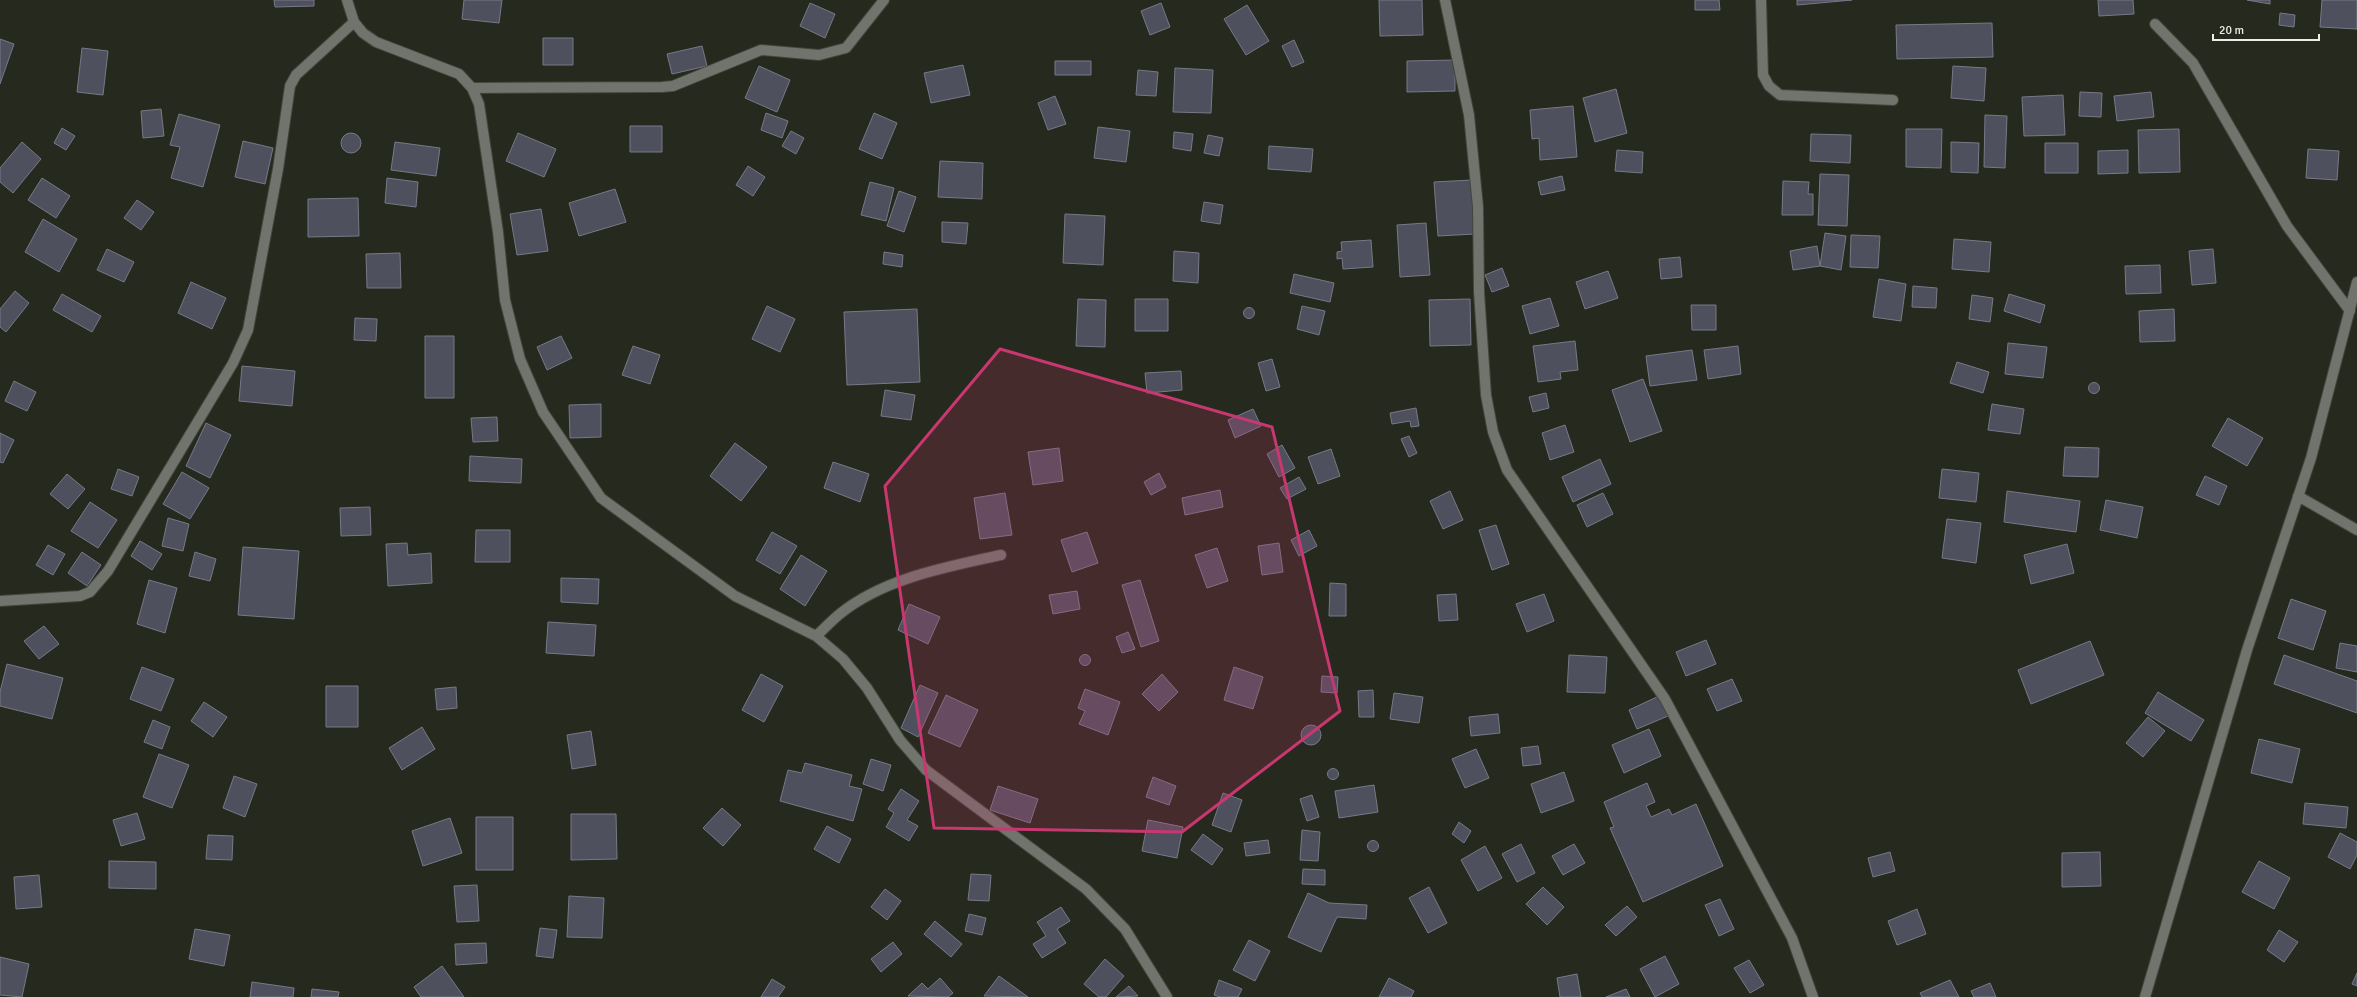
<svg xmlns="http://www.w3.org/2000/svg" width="2357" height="997" font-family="Signika,sans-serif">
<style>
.building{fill:#4f505e;stroke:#777987}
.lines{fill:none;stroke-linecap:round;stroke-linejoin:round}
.minor-casing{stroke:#424539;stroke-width:12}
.minor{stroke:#71736d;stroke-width:10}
.marked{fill:#c83870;fill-opacity:0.2;stroke:#c83870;stroke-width:3;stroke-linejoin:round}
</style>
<rect width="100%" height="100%" fill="#26291d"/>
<path class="building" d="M274,0H314V6L275,7Z
M464,0H502L499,23L462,19Z
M1379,0H1422L1423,35L1380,36Z
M1695,0H1719L1720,10H1695Z
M1797,0H1852L1797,5Z
M2098,0H2133L2134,14L2099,16Z
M2247,0H2270V4Z
M2322,0H2357V29L2320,27Z
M810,3L835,14L825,38L800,26Z
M1161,3L1170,27L1150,35L1141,11Z
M1247,5L1269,41L1246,55L1224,19Z
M2280,13L2295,15L2294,27L2279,25Z
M1992,23L1993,57L1897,59L1896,25Z
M543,38H573V65H543Z
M0,39L14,44L0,84Z
M1294,40L1304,62L1292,67L1282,46Z
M702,46L707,66L672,74L667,54Z
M82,48L108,51L103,95L77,92Z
M1455,60V91L1407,92V61Z
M1055,61H1091V75H1055Z
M963,65L970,95L931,103L924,73Z
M759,66L790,80L777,112L745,98Z
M1953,66L1986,68L1984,101L1951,98Z
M1175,68L1213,70L1211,113L1173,112Z
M1138,70L1158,72L1156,96L1136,95Z
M1616,89L1627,133L1595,142L1583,98Z
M2080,92L2102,93L2101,117L2079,116Z
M2151,92L2154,117L2117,121L2114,96Z
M2063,95L2065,135L2024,136L2022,97Z
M1055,96L1066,124L1048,130L1038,103Z
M1573,106L1577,157L1540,160L1539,138L1532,139L1530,110Z
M161,109L164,136L143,138L141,111Z
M766,113L788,121L782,138L761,130Z
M874,113L897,123L882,159L859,149Z
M179,114L220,125L203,187L171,178L180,147L170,145Z
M1985,115L2007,116L2005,168L1984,167Z
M630,126H662V152H630Z
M1098,127L1130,131L1126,162L1094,158Z
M62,128L75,136L66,150L54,143Z
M1906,129H1942L1941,168L1906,167Z
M2179,129L2180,172L2139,173L2138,130Z
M791,131L804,138L796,154L782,146Z
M1174,132L1193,134L1191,151L1173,148Z
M341 143a10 10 0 1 1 20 0a10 10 0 1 1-20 0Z
M518,133L556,149L544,177L506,161Z
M1811,134L1851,135L1850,163L1810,161Z
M1208,135L1223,138L1219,156L1204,153Z
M243,141L273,148L265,184L235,177Z
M22,142L41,159L13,193L0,182V168Z
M395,142L440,148L436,176L391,170Z
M1951,142L1979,143L1978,173L1951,172Z
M2045,143H2078V173H2045Z
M1269,146L1313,149L1311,172L1268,169Z
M2308,149L2339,151L2337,180L2306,178Z
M1617,150L1643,152L1642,173L1615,171Z
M2128,150V173L2098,174V151Z
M940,161L983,163L982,199L938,197Z
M748,166L765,177L753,196L736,185Z
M1820,174L1849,175L1847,226L1818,225Z
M1562,176L1565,190L1541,195L1538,182Z
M42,178L70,196L56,218L28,200Z
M387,178L418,182L416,207L385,203Z
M1472,180L1475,234L1438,236L1434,182Z
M1783,181L1809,182L1808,194H1813V215H1782Z
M870,182L894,188L886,221L861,215Z
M615,189L626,222L579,236L569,203Z
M899,191L916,197L904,232L887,226Z
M358,198L359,236L308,237V199Z
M137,200L154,212L141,230L124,218Z
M1204,202L1223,205L1220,224L1201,221Z
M541,209L548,251L517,255L510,214Z
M1065,214L1105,216L1103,265L1063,263Z
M43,219L77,239L59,272L25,252Z
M942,222L968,223L966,244L942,242Z
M1426,223L1430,275L1400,277L1397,225Z
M1825,233L1846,236L1841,270L1820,266Z
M1851,235L1880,236L1878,268L1850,267Z
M1954,239L1991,242L1989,272L1952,269Z
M1371,240L1373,267L1343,269L1342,258L1337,259V252L1342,251L1341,242Z
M1817,246L1820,266L1793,270L1790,251Z
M107,249L134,262L124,282L97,270Z
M2213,249L2216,283L2192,285L2189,251Z
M1174,251L1199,253L1198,283L1173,281Z
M884,252L903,255L902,267L883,264Z
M400,253L401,288H367L366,254Z
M1680,257L1682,277L1661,279L1659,259Z
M2160,265L2161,293L2126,294L2125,266Z
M1502,268L1509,286L1492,292L1485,275Z
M1608,271L1618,298L1585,309L1576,282Z
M1294,274L1334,283L1330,302L1290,293Z
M1879,279L1906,284L1901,321L1873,317Z
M191,282L226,298L212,329L178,313Z
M1913,286L1937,288L1936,308L1912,307Z
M15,291L29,303L6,332L0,327V309Z
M62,294L101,316L92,332L53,310Z
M2009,294L2045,305L2040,323L2004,311Z
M1972,295L1993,298L1990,322L1969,319Z
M1550,298L1559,326L1530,334L1522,306Z
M1078,299L1106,300L1105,347L1076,346Z
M1135,299H1168V331H1135Z
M1470,299L1471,345L1430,346L1429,300Z
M1691,305H1716V330H1692Z
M767,306L795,319L780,352L752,339Z
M1302,306L1325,311L1319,335L1297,329Z
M1243.5 313a5.5 5.5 0 1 1 11 0a5.5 5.5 0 1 1-11 0Z
M917,309L920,382L847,385L844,312Z
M2174,309L2175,341L2140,342L2139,311Z
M355,318L377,319L376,341L354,340Z
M425,336H454V398H425Z
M561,336L572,358L547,370L537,347Z
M1575,341L1578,370L1560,372L1561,379L1538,382L1533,346Z
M2008,343L2047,347L2043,378L2005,374Z
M633,346L660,355L650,384L622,375Z
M1738,346L1741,374L1708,379L1704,350Z
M1692,350L1697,380L1650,386L1646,356Z
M1272,359L1280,387L1266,391L1258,363Z
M1957,362L1989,372L1983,393L1950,383Z
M242,366L295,371L292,406L239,401Z
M1181,371L1182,390L1147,393L1145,373Z
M1643,379L1662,431L1630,442L1612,390Z
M14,381L36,392L27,411L5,401Z
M2088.5 388a5.5 5.5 0 1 1 11 0a5.5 5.5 0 1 1-11 0Z
M885,390L915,395L911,420L881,416Z
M1546,393L1549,408L1533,412L1529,397Z
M601,404V437L570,438L569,405Z
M1992,404L2024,409L2020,434L1988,430Z
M1416,408L1419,426L1411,427L1410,421L1392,424L1390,413Z
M1253,409L1261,426L1235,438L1228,420Z
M497,417L498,441L473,442L471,418Z
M2228,418L2263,438L2247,466L2212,446Z
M206,423L231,435L210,478L186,466Z
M1565,425L1574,452L1550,460L1542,433Z
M0,433L14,440L3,463L0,462Z
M1409,436L1417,453L1409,457L1401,439Z
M735,443L767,467L741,501L710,476Z
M1282,445L1295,468L1279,477L1267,454Z
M2065,447L2099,448L2098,477L2063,476Z
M1059,448L1063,481L1033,485L1028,452Z
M1331,449L1340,476L1318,484L1308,457Z
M470,456L522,459L521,483L469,481Z
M1600,459L1611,484L1573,502L1562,477Z
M833,462L869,474L860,502L824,488Z
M118,469L139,477L132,496L111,489Z
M1942,469L1979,473L1976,502L1939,498Z
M182,472L209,488L190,519L163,504Z
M1159,473L1166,487L1151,495L1144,482Z
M67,474L85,489L68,509L50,494Z
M2205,476L2227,486L2219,505L2196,495Z
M1299,477L1306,489L1287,499L1280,488Z
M1220,490L1223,507L1185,515L1182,498Z
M1450,491L1463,520L1443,529L1430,501Z
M2007,491L2080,501L2076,532L2004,522Z
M1005,493L1012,535L980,539L974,498Z
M1603,493L1613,514L1587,527L1577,505Z
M2106,500L2143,507L2137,538L2100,530Z
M90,502L117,520L98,548L71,531Z
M370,507L371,535L341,536L340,508Z
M168,518L189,524L183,551L162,546Z
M1947,519L1981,523L1976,563L1942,558Z
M1496,525L1509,564L1492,570L1479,530Z
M476,530H510V562H475Z
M1309,530L1317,546L1299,556L1291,540Z
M772,532L797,546L780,574L756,560Z
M1087,532L1098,563L1072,572L1061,540Z
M140,541L162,554L152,570L131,556Z
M407,543L408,555L431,553L432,583L388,586L386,544Z
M1279,543L1283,572L1262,575L1258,546Z
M2067,544L2074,573L2031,584L2024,555Z
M48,545L65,554L53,575L36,565Z
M243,547L299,551L294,619L238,615Z
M1217,548L1228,581L1207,588L1195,555Z
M82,552L101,565L87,586L68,573Z
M195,552L216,559L210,581L189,576Z
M801,555L827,571L805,606L780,589Z
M561,578L599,579L598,604L561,602Z
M149,580L177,588L165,633L137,624Z
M1140,580L1159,641L1141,647L1122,585Z
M1330,583L1346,584V616H1329Z
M1077,591L1080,609L1053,614L1049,595Z
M1456,594L1458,620L1439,621L1437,595Z
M1544,594L1554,621L1527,632L1516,604Z
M2291,599L2326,611L2313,650L2278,638Z
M909,604L940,617L928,644L898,630Z
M548,622L596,625L594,656L546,653Z
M44,626L59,644L39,659L24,641Z
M1128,632L1135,649L1122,653L1116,637Z
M1706,640L1716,664L1686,676L1676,652Z
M2090,641L2104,675L2031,704L2018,670Z
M2340,643L2357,646V672L2336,668Z
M1079.5 660a5.5 5.5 0 1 1 11 0a5.5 5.5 0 1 1-11 0Z
M1569,655L1607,657L1605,693L1567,692Z
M2284,655L2357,681V713L2274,684Z
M7,664L63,678L52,719L0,706V692Z
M142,667L174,679L161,711L130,699Z
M1234,667L1263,677L1253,709L1224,700Z
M761,674L783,686L764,722L742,710Z
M1162,674L1178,692L1159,711L1142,694Z
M1322,676L1338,677L1337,693L1321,692Z
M1732,679L1742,701L1717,711L1707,689Z
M920,685L938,693L918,737L901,728Z
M326,686H358V727H326Z
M456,687L457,708L437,710L435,689Z
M1085,689L1120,702L1108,735L1079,724L1085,711L1078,708Z
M1373,690L1374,717H1359L1358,691Z
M2158,692L2204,720L2191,741L2145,713Z
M1394,693L1423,697L1419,723L1390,719Z
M946,695L978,710L960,747L928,733Z
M1659,696L1668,716L1637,729L1629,710Z
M204,702L227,717L213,737L191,721Z
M1498,714L1500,733L1471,736L1469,717Z
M2148,717L2165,731L2143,757L2126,743Z
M153,720L170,727L162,749L144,742Z
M1301 735a10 10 0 1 1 20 0a10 10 0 1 1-20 0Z
M422,727L435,749L402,770L389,748Z
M1649,729L1661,756L1624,773L1612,745Z
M591,731L596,765L572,769L567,735Z
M2259,739L2300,749L2292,783L2251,773Z
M1538,746L1541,764L1523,766L1521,748Z
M1476,749L1489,778L1465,788L1452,759Z
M159,754L189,765L172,808L143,797Z
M871,759L891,765L883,791L863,784Z
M805,763L852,775L849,786L862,789L853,821L780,801L788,770L802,773Z
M1327.5 774a5.5 5.5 0 1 1 11 0a5.5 5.5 0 1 1-11 0Z
M1564,772L1574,801L1541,813L1531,784Z
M234,776L257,784L245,817L223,808Z
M1153,777L1176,786L1169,805L1146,797Z
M1647,783L1655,802L1646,806L1651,817L1669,809L1672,815L1696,804L1723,866L1643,902L1610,828L1614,827L1604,802Z
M1374,785L1378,812L1339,818L1335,791Z
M998,786L1038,799L1030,823L990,810Z
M901,789L919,801L907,820L918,826L909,841L886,827L894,813L888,809Z
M1223,793L1242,800L1231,832L1212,825Z
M1312,795L1319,817L1307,821L1300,799Z
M2305,803L2348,807L2346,828L2303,824Z
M722,808L741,825L723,846L703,828Z
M137,813L145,839L121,846L113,820Z
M571,814H616L617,859L571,860Z
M476,817H513V870H476Z
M450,818L462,853L423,866L412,831Z
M1148,820L1183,827L1177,858L1142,851Z
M1459,822L1471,831L1464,843L1452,834Z
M827,826L851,839L839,863L814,849Z
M1302,830L1320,832L1318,861L1300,860Z
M2340,833L2357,842V855L2350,869L2328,857Z
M1203,834L1223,849L1212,865L1191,850Z
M208,835L233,836L232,860L206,859Z
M1268,840L1270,853L1246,856L1244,843Z
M1367.5 846a5.5 5.5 0 1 1 11 0a5.5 5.5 0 1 1-11 0Z
M1521,844L1535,873L1517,882L1502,854Z
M1574,844L1585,863L1563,875L1552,856Z
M1485,846L1502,878L1478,891L1461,860Z
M1890,852L1895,871L1873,877L1868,858Z
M2100,852L2101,886L2062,887V853Z
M109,861L156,862V889L109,888Z
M2259,861L2290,878L2274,909L2242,892Z
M1303,869L1325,870V885L1302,884Z
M971,874L991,875L989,901L968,900Z
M39,875L42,907L16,909L14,877Z
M477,885L479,921L457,922L454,886Z
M1429,887L1447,923L1428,933L1409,898Z
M1543,887L1564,907L1547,925L1526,904Z
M885,889L901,901L887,920L871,907Z
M1308,893L1329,903L1367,905L1366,919L1337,917L1321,952L1288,937Z
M569,896L604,898L602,938L567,937Z
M1720,899L1734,929L1719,936L1705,905Z
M1627,906L1637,917L1616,936L1605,925Z
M1061,907L1070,921L1057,929L1066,943L1042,958L1033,944L1046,936L1037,922Z
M1917,909L1926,934L1897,945L1888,921Z
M969,914L986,918L982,935L965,931Z
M935,921L962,944L951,957L924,934Z
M540,928L557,930L553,958L536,956Z
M195,929L230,935L224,966L189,959Z
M2279,930L2298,942L2284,962L2267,950Z
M1249,940L1270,951L1255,981L1233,970Z
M893,942L902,954L881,972L871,959Z
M486,943L487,963L456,965L455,944Z
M1665,956L1679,984L1655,997L1640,969Z
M0,957L29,964L22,997L0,995Z
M1105,959L1124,976L1106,997H1099L1084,984Z
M1749,960L1764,985L1750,993L1734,968Z
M442,966L464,997H421L414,987Z
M2357,973V986L2352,984Z
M1577,974L1581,997H1560L1557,978Z
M999,976L1028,997L984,996Z
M940,978L953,993L948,997L908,996L922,983L928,989Z
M1389,978L1414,991L1411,997H1379Z
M772,979L785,987L778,997H761Z
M1219,980L1242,989L1238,997H1220L1214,995Z
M1950,980L1959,997H1922L1920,993Z
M252,982L294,988L293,997H250Z
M1990,983L1996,997H1974L1971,991Z
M1129,986L1138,996L1116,997Z
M312,989L339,992L338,997H311Z
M1626,989L1630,997H1606Z"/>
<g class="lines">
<g class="minor-casing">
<path id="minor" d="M347,0L354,22L363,33L376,42L459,74L472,88L479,104L498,232L505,300L520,359L543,412L601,498L735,596L816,636L843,659L867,688L900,740L926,770L1086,889L1125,929L1167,997
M1445,0L1469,115L1478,207L1479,292L1486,395L1493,432L1507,470L1665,699L1792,938L1813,997
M1761,0L1763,75L1769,86L1780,95L1893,100
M2155,24L2193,63L2287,226L2350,311
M472,88L662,87L673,86L761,50L819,55L846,48L884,0
M2298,496L2357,530
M0,601L80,596L90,592L108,571L233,363L248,330L278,169L290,86L296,75L354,22
M816,636C824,629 832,620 841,613C885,578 947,567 1001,555
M2145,997L2247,650L2311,458L2357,282"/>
</g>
<use href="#minor" class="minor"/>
</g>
<path class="marked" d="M1000,349L1272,427L1340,711L1182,832L934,828L885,486Z"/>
<path d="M2213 34v6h106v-6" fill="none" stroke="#eceee6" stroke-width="2"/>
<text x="2219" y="34" font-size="12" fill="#eceee6" stroke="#26291d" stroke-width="3" paint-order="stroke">20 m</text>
</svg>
